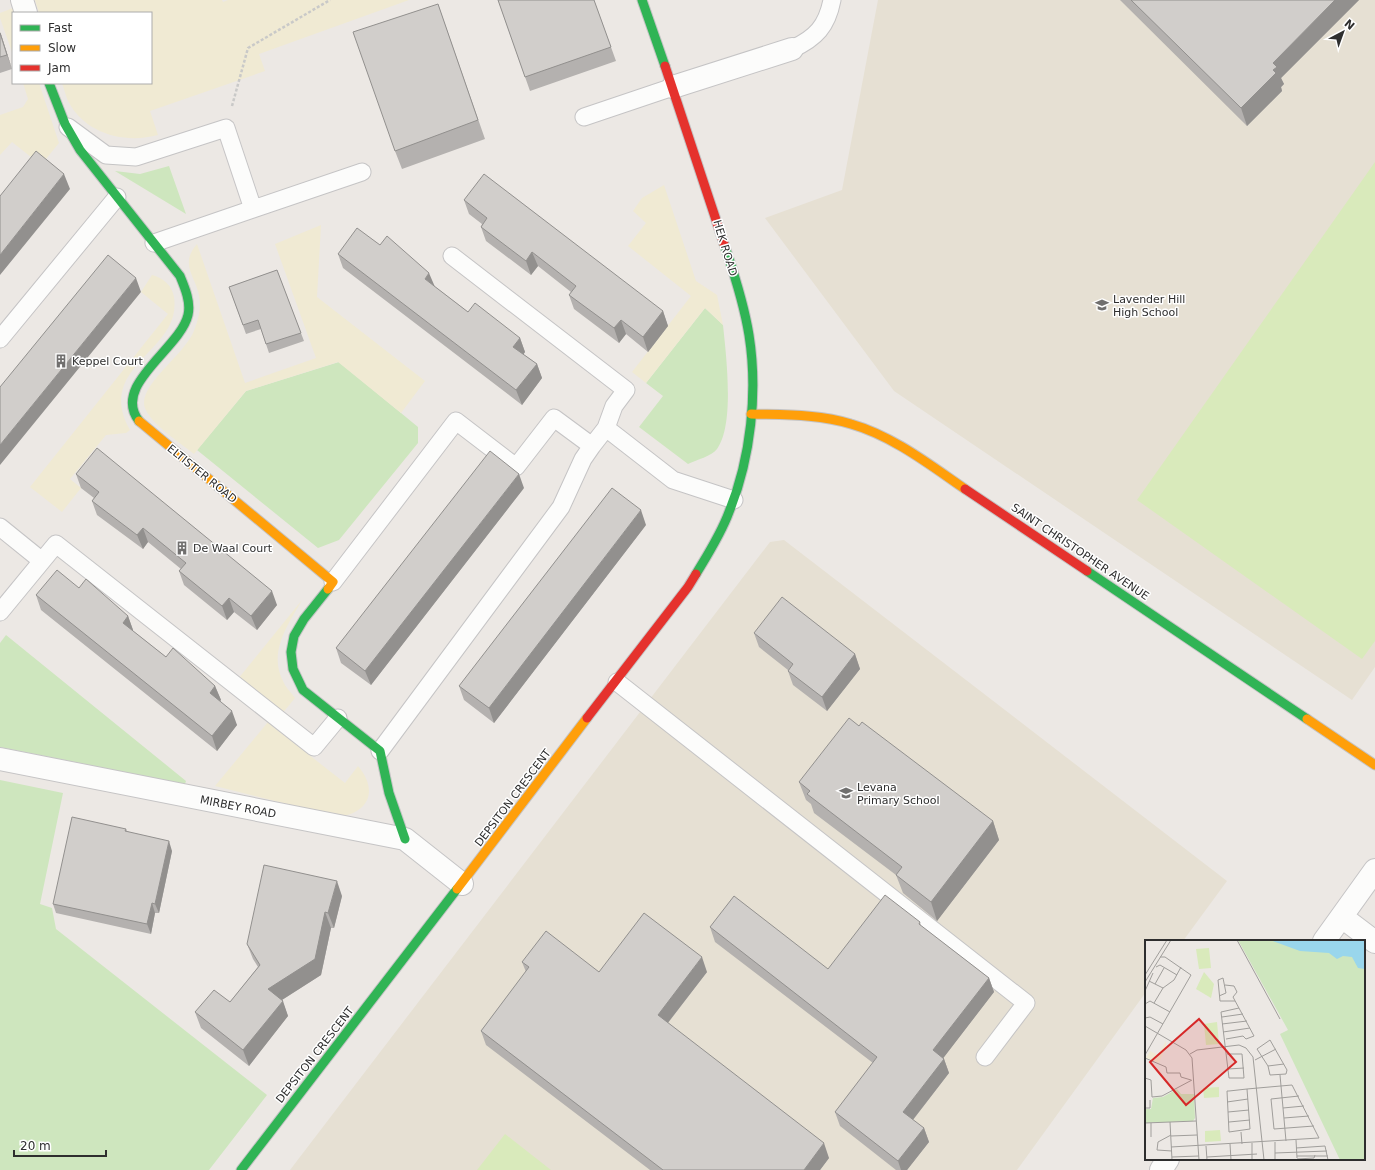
<svg xmlns="http://www.w3.org/2000/svg" width="1375" height="1170" font-family="'DejaVu Sans',sans-serif">
<style>
.education{fill:#e6e0d3}
.green{fill:#cee6be}
.sand{fill:#f0ead3}
.pitch{fill:#d9eabb}
.lines{fill:none;stroke-linecap:round;stroke-linejoin:round}
.lane-casing{stroke:#c5c4c5;stroke-width:19}
.street-casing{stroke:#c5c4c5;stroke-width:24}
.fast-casing{stroke:#c5c4c5;stroke-width:11}
.slow-casing{stroke:#c5c4c5;stroke-width:11}
.jam-casing{stroke:#c5c4c5;stroke-width:11}
.path{stroke:#c9c9c8;stroke-width:2.5;stroke-dasharray:3 2;stroke-linecap:butt}
.lane{stroke:#fcfcfb;stroke-width:17}
.street{stroke:#fcfcfb;stroke-width:22}
.fast{stroke:#30b455;stroke-width:9}
.slow{stroke:#ff9f0a;stroke-width:9}
.jam{stroke:#e5322d;stroke-width:9}
.wall{fill:#b4b1af}
.shaded-wall{fill:#92908e}
.building{fill:#d1cecb;stroke:#92908e}
.labels{text-anchor:middle;dominant-baseline:central;stroke-width:3;stroke-linejoin:round;paint-order:stroke}
.street-label{font-size:11px;fill:#2e2e2e;stroke:#fff}
.poi-label{font-size:11px;fill:#2e2e2e;stroke:#fff;text-anchor:start}
.inset-road{fill:none;stroke:#a09e9b;stroke-width:1}
.view{fill:#d62828;fill-opacity:0.15;stroke:#d62828;stroke-width:2}
.inset-edge{fill:none;stroke:#2e2e2e;stroke-width:2}
</style>
<rect width="100%" height="100%" fill="#ece8e4"/>
<path class="education" d="M878,0H1375V667L1352,700L894,391L765,218L842,190Z
M784,540L1227,881L1183,941H1146V992L1017,1170H290L770,542Z"/>
<path class="green" d="M169,166L186,214L115,171L140,174Z
M705,308L723,325C726,354 735,425 717,449C712,456 696,460 688,464L639,427L663,396L646,383Z
M339,362L418,427V443L339,540L318,548L197,450L246,391Z
M6,635L186,781L185,784L0,747V643Z
M0,780L63,793L40,904L52,908L56,929L267,1095L209,1170H0Z"/>
<path class="sand" d="M35,0H222L223,2L228,0H409L259,54L265,71L150,111L158,135C125,144 85,134 68,101C66,96 64,89 62,83H151V13H39Z
M13,8L15,13H13V55L0,18V13Z
M23,83H39L59,143L41,165L12,142L0,155V115L23,107L28,99Z
M664,185L696,281L717,295L723,325L705,308L646,383L632,372L691,296L628,246L646,223L633,211L642,198Z
M321,225L317,297L425,381L401,413L338,362L246,391L194,454C181,443 144,420 144,403C144,380 188,352 195,328C198,320 200,312 200,304C200,279 177,267 197,244L245,383L316,358L275,244Z
M152,275C163,278 172,285 174,297C180,337 137,353 124,385C118,401 122,416 130,430L126,433L106,435L70,479L81,488L62,512L30,487L168,314L141,292Z
M302,600C288,625 267,653 284,683C286,688 292,693 295,698L272,726L345,783L358,766C378,790 370,812 339,817L215,786L268,722L229,690Z"/>
<path class="pitch" d="M1375,162V641L1362,659L1137,500Z
M505,1134L551,1170H477Z"/>
<g class="lines">
<g class="lane-casing">
<path id="lane" d="M792,49C816,38 827,26 832,0
M584,117L673,87
M68,127L106,155L136,157L226,128L253,209L154,243
M253,209L362,172
M452,256L626,390L614,406L606,428
M0,339L117,197
M0,527L42,561
M333,582L456,421L516,467L554,418L592,446L606,428L673,480L734,500
M0,612L56,544L314,747L338,718
M617,682L1026,1003L985,1057
M380,751L561,507L583,459L592,446"/>
</g>
<g class="street-casing">
<path id="street" d="M22,0L26,13
M673,87L792,49
M0,759L405,839L462,884
M1342,917L1375,942
M1324,941L1375,870
M1161,1170L1168,1159"/>
</g>
<g class="fast-casing">
<path id="fast" d="M642,0L665,66
M49,83L65,124L80,150L180,276C185,288 191,302 188,315C180,349 111,385 139,421
M1087,571L1307,719
M696,574C708,554 721,534 729,512C751,458 758,392 749,335C744,304 734,273 724,244
M328,589L304,619L294,636L291,652L293,669L303,690L380,751L389,793L405,839
M241,1170L457,889"/>
</g>
<g class="slow-casing">
<path id="slow" d="M751,414C784,415 819,414 851,424C893,436 930,465 965,489
M139,421L333,582L328,589
M1307,719L1375,765
M457,889L587,718"/>
</g>
<g class="jam-casing">
<path id="jam" d="M665,66L724,244
M965,489L1087,571
M587,718L688,587L696,574"/>
</g>
<path class="path" d="M232,106L248,48L330,0"/>
<use href="#lane" class="lane"/>
<use href="#street" class="street"/>
<use href="#fast" class="fast"/>
<use href="#slow" class="slow"/>
<use href="#jam" class="jam"/>
</g>
<path class="wall" d="M498,0H594L616,61L530,91Z
M1120,0H1359L1281,78L1284,84L1281,87L1282,91L1247,126Z
M438,4L485,139L402,169L395,151Z
M0,32L12,69L0,73Z
M464,200L663,311L668,326L648,352L626,334L619,343L574,309L569,295L571,292L538,266L531,275L486,241L481,227L482,224L469,214Z
M338,254L434,286L468,312L520,338L525,352L523,354L537,364L542,378L522,405L343,268Z
M277,270L304,341L269,353L261,329L246,334L229,287Z
M76,474L277,605L257,630L234,612L227,620L184,585L179,571L181,569L148,542L143,549L97,515L92,501L94,498L81,488Z
M524,488L371,685L341,663L336,648Z
M646,525L494,723L464,700L459,686Z
M79,588L128,616L133,630V631L166,657L215,686L221,700L220,701L237,725L217,751L41,610L36,595Z
M754,633L855,654L860,669L827,711L793,685L788,671V670L759,647Z
M799,782L993,821L999,840L937,921L903,893L896,875L814,813L811,804L806,800Z
M126,829L127,831L172,851L159,913H155L151,934L56,913L53,904Z
M342,896L334,928H331L321,975L282,1000L288,1016L249,1066L201,1028L195,1012L230,1002L258,967L253,959L247,944Z
M920,922L921,926L989,978L994,992L943,1058L944,1059L949,1073L913,1120L924,1128L929,1142L907,1170H896L840,1126L835,1112L873,1063L715,942L710,927L828,969Z
M522,962L599,972H707L668,1023L829,1158L820,1170H650L486,1045L481,1031L526,972Z"/>
<path class="shaded-wall" d="M1335,0H1359L1281,78L1284,84L1281,87L1282,91L1247,126L1241,108L1273,70V63Z
M0,32L1,34L12,69L7,55Z
M64,174L70,189L0,275V255Z
M532,252L538,266L531,275L526,261Z
M429,273L435,287L425,279Z
M136,278L141,292L0,465V445Z
M663,311L668,326L648,352L643,337Z
M621,320L626,334L619,343L614,328Z
M520,338L525,352L519,361L513,347Z
M537,364L542,378L522,405L516,390Z
M519,474L524,488L371,685L365,671Z
M641,510L646,525L494,723L489,708Z
M143,528L148,542L143,549L137,535Z
M272,591L277,605L257,630L251,616Z
M229,598L234,612L227,620L222,606Z
M128,616L133,630L128,637L123,623Z
M855,654L860,669L827,711L822,697Z
M215,686L221,700L215,707L210,693Z
M232,711L237,725L217,751L212,736Z
M993,821L999,840L937,921L931,902Z
M169,841L172,851L159,913L155,904Z
M337,881L342,896L334,928L328,913Z
M152,903L155,913L151,934L147,924Z
M325,912L331,928L321,975L274,1005L268,989Z
M702,957L707,972L663,1029L658,1015Z
M989,978L994,992L938,1065L933,1050Z
M283,1001L288,1016L249,1066L243,1050Z
M944,1059L949,1073L908,1126L903,1112Z
M924,1128L929,1142L907,1170H901L898,1161Z
M824,1143L829,1158L820,1170H804Z"/>
<path class="building" d="M498,0H594L611,47L525,77Z
M1131,0H1335L1273,63L1277,67L1273,70L1276,73L1241,108Z
M438,4L478,120L395,151L353,32Z
M0,33L7,55L0,57Z
M36,151L64,174L0,255V196Z
M484,174L663,311L643,337L621,320L614,328L569,295L576,286L532,252L526,261L481,227L487,218L464,200Z
M357,228L380,245L387,236L429,273L425,279L468,312L475,303L520,338L513,347L537,364L516,390L338,254Z
M108,255L136,278L0,445V387Z
M277,270L301,333L266,344L258,320L243,325L229,287Z
M97,448L272,591L251,616L229,598L222,606L179,571L186,563L143,528L137,535L92,501L99,492L76,474Z
M490,451L519,474L365,671L336,648Z
M612,488L641,510L489,708L459,686Z
M57,570L79,588L86,579L128,616L123,623L166,657L173,648L215,686L210,693L232,711L212,736L36,595Z
M782,597L855,654L822,697L788,671L793,664L754,633Z
M849,718L859,726L862,722L993,821L931,902L896,875L902,867L807,794L810,791L799,782Z
M72,817L126,829L125,831L169,841L155,904L152,903L147,924L53,904Z
M264,865L337,881L328,913L325,912L315,959L268,989L283,1001L243,1050L195,1012L214,990L230,1002L260,965L247,944Z
M885,895L920,922L919,924L989,978L933,1050L944,1059L903,1112L924,1128L898,1161L835,1112L877,1057L710,927L734,896L828,969Z
M644,913L702,957L658,1015L824,1143L804,1170H663L481,1031L529,967L522,962L546,931L599,972Z"/>
<defs>
<g id="school-bare" transform="scale(1.08)"><path d="M0-5L7-2L0 1L-7-2ZM-4 1L0 2.5L4 1V4Q0 6-4 4Z" fill="#706f6e" stroke="#fff" stroke-width="2.5" paint-order="stroke"/></g>
<g id="building-bare" transform="scale(1.08)"><path d="M-4-6H4V6H1V3H-1V6H-4ZM-2.5-4.3h1.7v1.8h-1.7ZM.8-4.3h1.7v1.8H.8ZM-2.5-1h1.7V.8h-1.7ZM.8-1h1.7V.8H.8Z" fill="#706f6e" stroke="#fff" stroke-width="2.5" paint-order="stroke"/></g>
</defs>
<g fill-rule="evenodd">
<use href="#school-bare" x="1102" y="305"/>
<use href="#building-bare" x="61" y="361"/>
<use href="#building-bare" x="182" y="548"/>
<use href="#school-bare" x="846" y="793"/>
</g>
<g class="labels">
<g class="street-label">
<text transform="translate(725 248) rotate(73)">HEK ROAD</text>
<text transform="translate(202 474) rotate(39)">ELTISTER ROAD</text>
<text transform="translate(1080 552) rotate(34)">SAINT CHRISTOPHER AVENUE</text>
<text transform="translate(513 798) rotate(-53)">DEPSITON CRESCENT</text>
<text transform="translate(238 807) rotate(11)">MIRBEY ROAD</text>
<text transform="translate(315 1055) rotate(-52)">DEPSITON CRESCENT</text>
</g>
<g class="poi-label">
<text x="1113" y="299">Lavender Hill<tspan x="1113" dy="13">High School</tspan></text>
<text x="72" y="361">Keppel Court</text>
<text x="193" y="548">De Waal Court</text>
<text x="857" y="787">Levana<tspan x="857" dy="13">Primary School</tspan></text>
</g>
</g>
<g transform="translate(1145 940)">
<rect width="220" height="220" fill="#ece8e4"/>
<path d="M93,0H220V220H195L135,94L143,90ZM32,149L36,154H49L50,178L48,181L0,183V169H6L8,158L18,157Z" fill="#cee6be"/>
<path d="M21,101V106L14,123L1,118L5,111L13,115Z" fill="#f0ead3"/>
<path d="M64,8L66,28L54,29L51,9ZM59,32L69,44L66,58L51,49ZM72,82L74,104L61,105L59,84ZM74,147V157L59,158L58,148ZM75,190L76,201L60,202V191Z" fill="#d9eabb"/>
<path d="M125,0H220V29L213,28L207,17L198,16L192,19L184,13L155,11Z" fill="#99d6ec"/>
<path class="inset-road" d="M92,0L135,79M11,27L15,25L32,35M0,35L22,0M4,41L18,48M0,42L26,0M10,44L19,28M80,45L89,46L92,52L88,57L109,96L101,99L98,96L81,99M0,51L8,33M74,56L81,53L78,38L73,40L75,61H90M9,63L18,48L29,40L36,27M0,64L5,61L25,72M77,77L98,74M0,78L5,77L18,84M77,84L102,81M0,86L41,110L47,118L54,220M78,92L105,88M125,100L142,130L141,134L125,135L123,126L112,109ZM45,114L52,110L94,105L101,108L108,117L119,220M82,114H97L99,138H84L76,72L94,68M0,115L46,35L20,17H15M0,118L21,127L22,133H35L36,137L46,140M110,120L131,109M123,126L139,124M83,129L99,128M135,135L141,201M0,138L6,140L7,157M154,156L126,159L129,189L169,186M7,157L17,156L47,140M82,162L103,159M0,168H5V160M138,168L159,166M83,172L104,170M139,178L164,176M25,182L27,220M84,182L105,180M0,183L51,181M6,183V197M96,192L97,204M26,195L13,202L12,210L27,211M26,196L52,195M151,200L152,218M130,202V220M107,203V220M85,204L86,220M61,206L62,220M26,207L174,198L147,145L113,148L102,149L84,151H82L84,192L105,189L102,149M151,208L180,206L183,220M130,213L182,211M152,216H183M27,217L54,216M62,217L112,214M152,219L169,218L170,215"/>
<path class="view" d="M54,79L91,122L41,165L5,122Z"/>
<rect width="220" height="220" class="inset-edge"/>
</g>
<rect x="12" y="12" width="140" height="72" fill="#ffffff" stroke="#ababab"/>
<rect x="20" y="25" width="20" height="6" fill="#30b455" stroke="#ababab"/>
<text x="48" y="32" font-size="12" fill="#2e2e2e">Fast</text>
<rect x="20" y="45" width="20" height="6" fill="#ff9f0a" stroke="#ababab"/>
<text x="48" y="52" font-size="12" fill="#2e2e2e">Slow</text>
<rect x="20" y="65" width="20" height="6" fill="#e5322d" stroke="#ababab"/>
<text x="48" y="72" font-size="12" fill="#2e2e2e">Jam</text>
<g transform="translate(1343 32) rotate(41)" stroke="#ffffff" stroke-width="3" paint-order="stroke">
<path d="M0-3L7 15L0 10L-7 15Z" fill="#2e2e2e"/>
<text y="-6" font-size="11" font-weight="bold" text-anchor="middle" fill="#2e2e2e">N</text>
</g>
<path d="M14 1150v6h92v-6" fill="none" stroke="#2e2e2e" stroke-width="2"/>
<text x="20" y="1150" font-size="12" fill="#2e2e2e" stroke="#ffffff" stroke-width="3" paint-order="stroke">20 m</text>
</svg>
